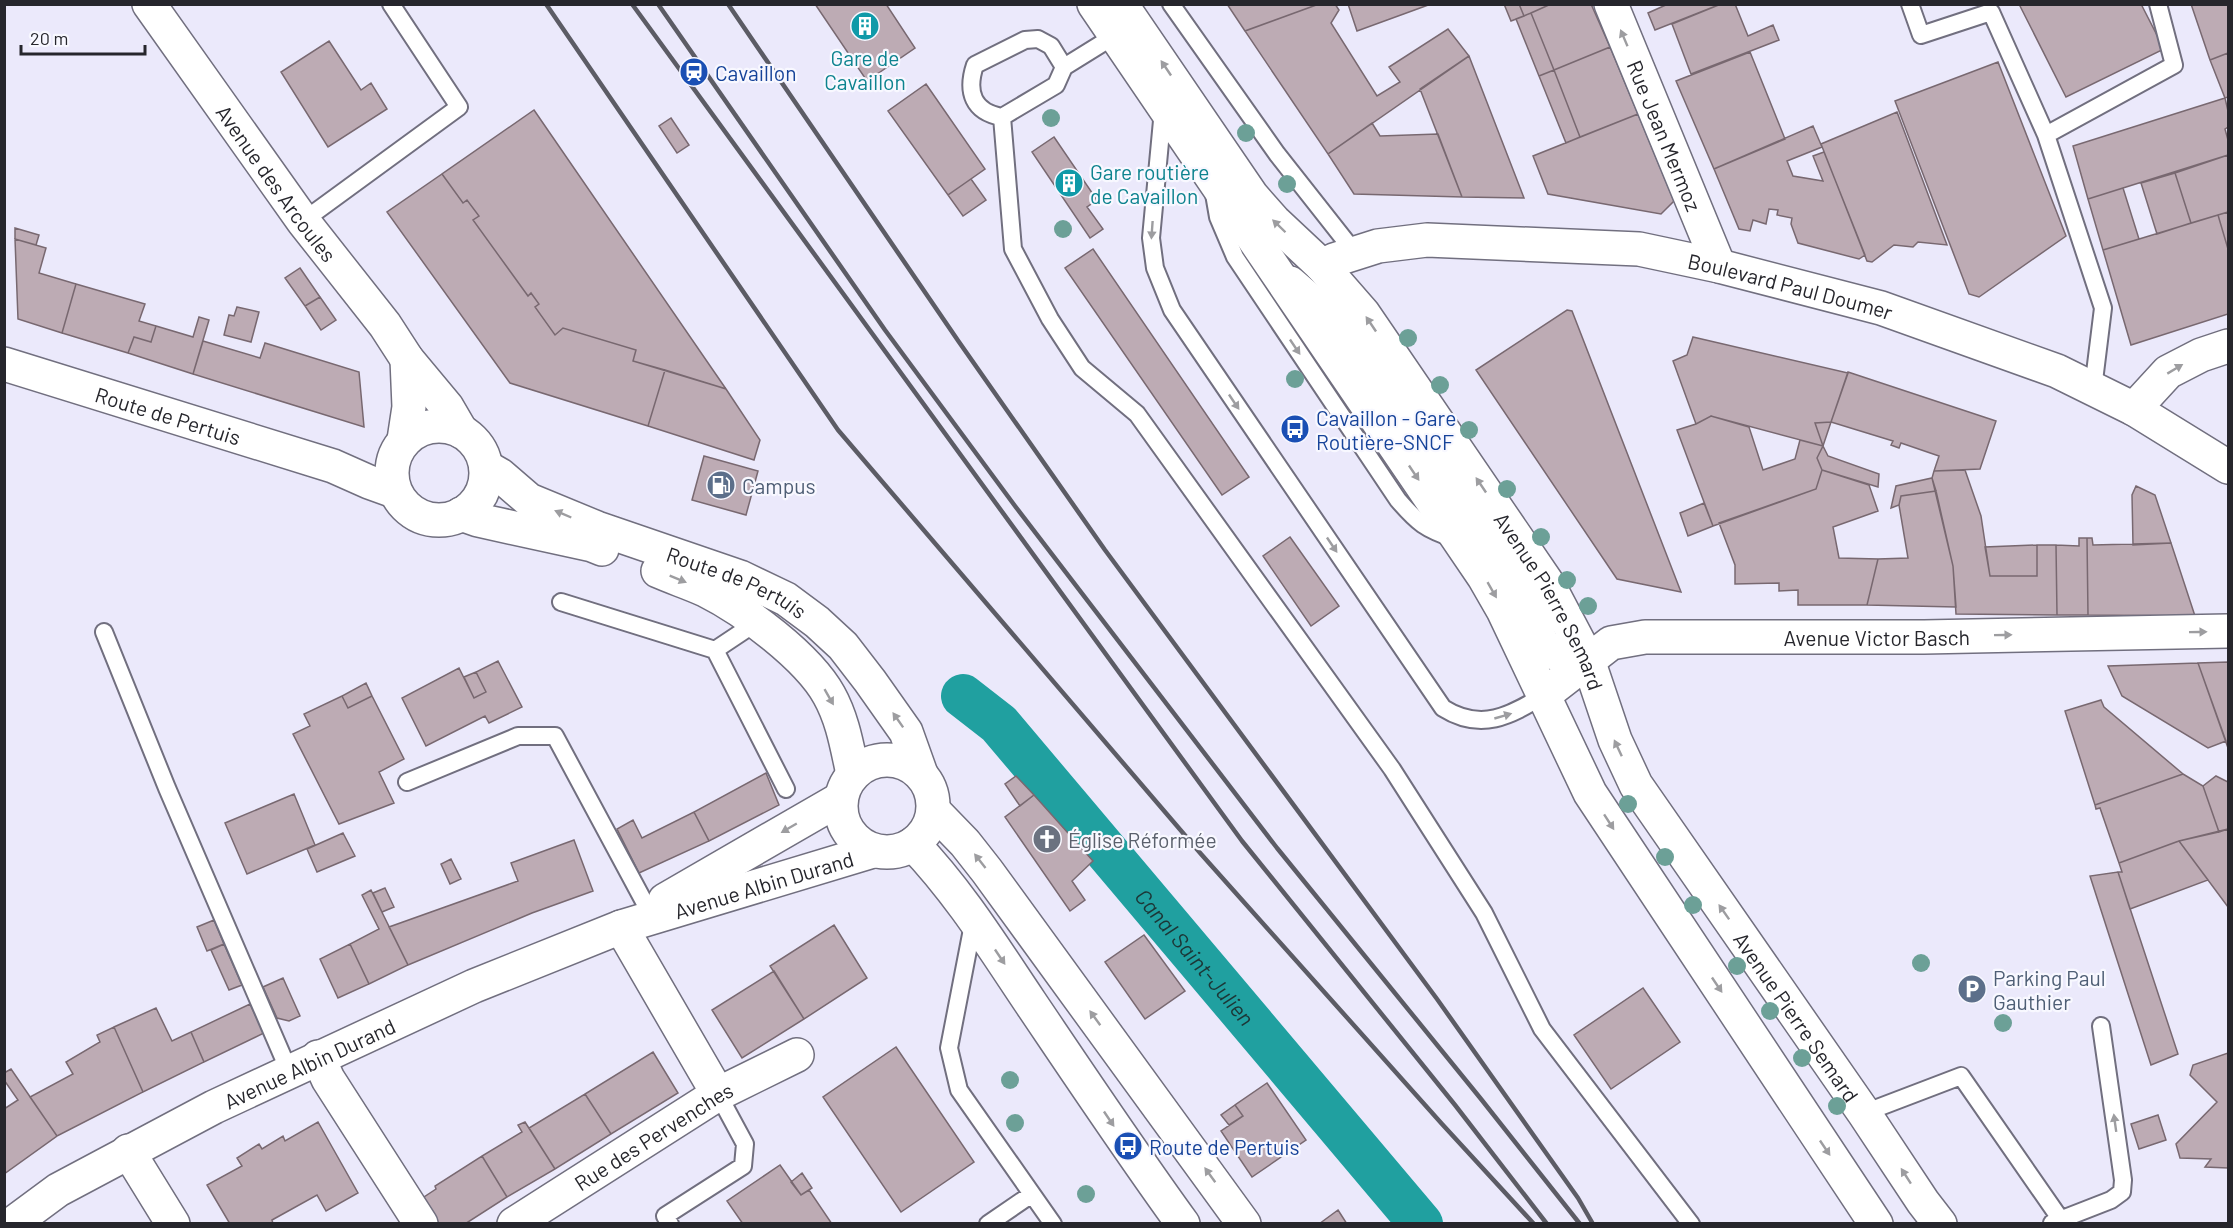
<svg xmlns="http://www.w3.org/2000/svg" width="2233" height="1228" font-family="Barlow,sans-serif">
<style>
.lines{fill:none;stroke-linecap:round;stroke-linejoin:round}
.canal{stroke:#20a0a0;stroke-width:44}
.building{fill:#bdabb4;stroke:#786870;stroke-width:1.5}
.service-casing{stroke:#716f7f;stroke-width:20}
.minor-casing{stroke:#716f7f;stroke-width:36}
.tertiary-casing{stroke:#716f7f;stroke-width:36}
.secondary-casing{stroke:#716f7f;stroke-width:36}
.service{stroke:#fff;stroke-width:16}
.minor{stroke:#fff;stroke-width:33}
.tertiary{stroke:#fff;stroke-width:33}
.secondary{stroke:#fff;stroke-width:33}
.rail{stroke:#5c5c65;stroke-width:4.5}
.tree{fill:#6ca097}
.oneway{fill:#9d9da0}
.labels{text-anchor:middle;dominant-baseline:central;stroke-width:4.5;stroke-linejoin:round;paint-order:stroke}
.culture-label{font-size:21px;fill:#0d838f;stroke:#f8f8ff}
.transit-label{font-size:21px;fill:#164399;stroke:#f8f8ff;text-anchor:start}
.street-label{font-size:21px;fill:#26262c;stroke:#f8f8ff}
.service-label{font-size:21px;fill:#4e5e75;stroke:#f8f8ff;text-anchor:start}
.worship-label{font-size:21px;fill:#5b616d;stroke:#f8f8ff;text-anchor:start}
.water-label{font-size:22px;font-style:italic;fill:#1c3636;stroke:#f8f8ff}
</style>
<rect width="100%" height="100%" fill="#ebe9fb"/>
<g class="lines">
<path class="canal" id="s1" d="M963,696L999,724L1421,1224"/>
</g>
<path class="building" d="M815,4H886L915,48L867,81Z
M1227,4H1319L1245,31Z
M1319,4H1335L1339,10L1331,23L1377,96L1400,82L1389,67L1448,29L1469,56L1328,154L1245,31Z
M1348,4H1431L1357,31Z
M1504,4H1519L1524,16L1511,21Z
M1519,4H1551L1524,16Z
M1551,4H1591L1610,47L1554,70L1531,13Z
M1668,4H1721L1655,30L1648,13Z
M1721,4H1735L1748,36L1773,25L1779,40L1691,74L1672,24Z
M2019,4H2141L2164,49L2066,97Z
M2191,4H2228V53L2210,60Z
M1531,13L1554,70L1539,76L1516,19Z
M329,41L361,90L371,83L387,109L328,147L281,72Z
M1610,47L1638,114L1580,137L1554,70Z
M1750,52L1785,139L1714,169L1676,81Z
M2228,53V97L2225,98L2210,60Z
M1469,56L1524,198L1462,197L1420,89Z
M1998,62L2066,236L1979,297L1969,294L1895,101Z
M1554,70L1580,137L1566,143L1539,76Z
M926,84L985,169L948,195L888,111Z
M2225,98L2228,111V127L2225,129L2228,140V155L2088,199L2073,146Z
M534,110L726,389L633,361L636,350L563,328L555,335L535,307L539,304L531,293L528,296L473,220L479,216L467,200L463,203L442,174Z
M1897,112L1947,245L1918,242L1913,247L1894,245L1872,262L1867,261L1821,144Z
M1638,114L1674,201L1661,214L1548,194L1533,156Z
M671,118L689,145L677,153L659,126Z
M1372,123L1380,136L1438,134L1462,197L1354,194L1328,154Z
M1813,126L1822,147L1787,161L1793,176L1823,181L1813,156L1824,152L1865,255L1859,259L1798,243L1791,224L1792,218L1777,215L1778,210L1769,209L1766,224L1753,220L1750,231L1739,229L1714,169Z
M1054,137L1097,200L1087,207L1103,229L1090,238L1032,152Z
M2228,155V212L2191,223L2175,173Z
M2175,173L2191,223L2157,234L2141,183Z
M442,174L463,203L467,200L479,216L473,220L528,296L531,293L539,304L535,307L555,335L563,328L636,350L633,361L665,370L648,426L510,383L387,212Z
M971,179L986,200L963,216L948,195Z
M2123,188L2139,239L2103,250L2088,199Z
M2228,212V249L2218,215Z
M2218,215L2228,249V314L2131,345L2103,250Z
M15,228L39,235L36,245L15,239Z
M15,239L46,248L39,273L76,284L62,333L18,319Z
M1093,249L1249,477L1222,495L1065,268Z
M300,268L320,297L305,306L285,278Z
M76,284L145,304L139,321L156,326L151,342L134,337L128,353L62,333Z
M320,297L336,320L321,330L305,306Z
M237,307L259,312L251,342L224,335L229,315L234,316Z
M1567,310L1572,311L1681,592L1617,579L1476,370Z
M199,317L209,320L193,374L128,353L134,337L151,342L156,326L193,337Z
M1693,337L1848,373L1831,422L1815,423L1823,446L1711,416L1696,424L1673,361L1687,355Z
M203,341L260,358L265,343L359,372L364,427L193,374Z
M665,370L726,389L760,440L754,460L648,426Z
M1848,372L1996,421L1980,469L1934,471L1939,456L1901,443L1899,448L1891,445L1893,441L1831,422Z
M1711,416L1749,427L1763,470L1795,459L1800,440L1823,446L1817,458L1822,470L1816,489L1713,526L1677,430L1696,424Z
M1831,422L1823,446L1815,423Z
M1823,446L1828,456L1879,474L1878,487L1822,470L1817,458Z
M704,456L758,471L746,515L692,500Z
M1822,470L1869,485L1878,511L1833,527L1839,558L1878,559L1867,605H1798V590L1779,591V583L1735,584V565L1719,523L1816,489Z
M1965,470L1981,516L1990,576H2037V545H2056L2057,615L1956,614L1953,566L1932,478L1934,471Z
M1932,478L1936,491L1901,496L1899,505L1891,508L1896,486Z
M2136,486L2155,495L2171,543L2133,545L2132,495Z
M1936,491L1953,566L1956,607L1867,605L1878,559L1908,558L1899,505L1901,496Z
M1704,503L1713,526L1688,536L1680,513Z
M1290,537L1339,606L1311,626L1263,556Z
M2079,538H2087L2088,615H2057L2056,545L2079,546Z
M2087,538H2092L2093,545L2171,543L2195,616L2088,615Z
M2037,545V576H1990L1985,547Z
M498,661L522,707L489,723L485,716L426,746L402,698L459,668L474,698L486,692L476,672Z
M2228,662V748L2198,663Z
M2198,663L2226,741L2208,748L2122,696L2108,666Z
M476,672L486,692L474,698L464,677Z
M366,683L372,696L348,708L342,696Z
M342,696L348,708L372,696L404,759L379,772L394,803L339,824L293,734L310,726L304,714Z
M2101,700L2104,707L2183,774L2095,805L2065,711Z
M766,773L779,805L709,841L694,812Z
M2183,774L2203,786L2219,832L2179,841L2119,863L2100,808L2096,809L2095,805Z
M1016,776L1034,795L1020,806L1005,784Z
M2216,776L2228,782V829L2219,832L2203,786Z
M294,794L315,845L247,874L225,823Z
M1034,795L1093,861L1072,881L1085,900L1070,911L1005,817Z
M694,812L709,841L639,873L617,829L633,820L642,838Z
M2228,829V907L2179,841Z
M343,833L355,856L317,872L307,849Z
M574,840L593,891L532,913L408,965L389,927L518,881L511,863Z
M2179,841L2208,880L2130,909L2118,872H2122L2119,863Z
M451,859L461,879L450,884L441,864Z
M2118,872L2178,1054L2151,1065L2090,876Z
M385,888L394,907L382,912L373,893Z
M371,890L408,965L369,984L350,944L379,929L362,895Z
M214,920L224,944L207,951L197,927Z
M834,925L867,978L804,1019L770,966Z
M1144,935L1185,991L1145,1019L1105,962Z
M224,944L242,985L229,990L211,950Z
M350,944L369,984L338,998L320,959Z
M774,971L804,1019L742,1058L712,1010Z
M283,978L300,1016L289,1021L277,1018L263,987Z
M1643,988L1680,1042L1611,1089L1574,1035Z
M250,1004L264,1033L204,1062L191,1032Z
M156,1008L172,1041L191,1032L204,1062L143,1092L114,1027Z
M114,1027L143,1092L57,1136L30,1097L73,1074L66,1062L100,1042L97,1035Z
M896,1047L974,1162L901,1212L823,1097Z
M653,1052L678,1093L611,1134L585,1094Z
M2228,1053V1168L2205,1167L2211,1159L2180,1158L2176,1144L2217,1102L2190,1075L2193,1065Z
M11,1069L57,1136L4,1174V1109L18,1100L4,1080V1073Z
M1267,1083L1306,1140L1252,1177L1221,1131L1243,1116L1235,1105Z
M585,1094L611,1134L555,1169L529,1128Z
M1235,1105L1243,1116L1229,1125L1221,1115Z
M2158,1115L2166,1140L2139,1149L2131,1124Z
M318,1122L358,1193L326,1211L317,1195L272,1220L273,1224H230L207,1185L242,1166L237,1158L259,1144L262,1149L283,1136L285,1141Z
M525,1122L555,1169L507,1197L482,1156L522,1132L518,1125Z
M482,1156L507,1197L465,1224H436L421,1199L436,1189L435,1186Z
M780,1165L801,1195L809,1190L832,1224H743L727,1201Z
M802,1173L812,1188L801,1195L791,1182Z
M1338,1210L1347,1224H1319Z"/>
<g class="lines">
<g class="service-casing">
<path id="service" d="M1171,4L1277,154L1355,253
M1910,4L1921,35L1991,12L2046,135L2103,308L2093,389
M1038,39L1051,46L1064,67L1056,85L1002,117C973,112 966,92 975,65L1025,40Z
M1064,67L1114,36
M1163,110L1151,238L1155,268L1172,310L1443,708C1481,732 1510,716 1544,695
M1002,117L1013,249L1050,319L1082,368L1137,414L1392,769L1484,913L1542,1029L1691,1224
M2046,135L2174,65L2158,4
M1214,194L1218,217L1235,257L1398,500C1418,523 1425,529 1455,539
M303,221L459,107L391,4
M561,602L715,650L757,622
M104,632L167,788L289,1071
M715,650L786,789
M407,782L518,736H555L648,909
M974,919L949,1048L959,1090L1053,1224
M1864,1113L1961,1076L2061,1220
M2052,1223L2111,1200L2122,1192L2123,1180L2101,1026
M670,1224L665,1216L743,1166L745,1144L718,1094
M988,1224L1032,1194"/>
</g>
<g class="minor-casing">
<g id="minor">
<path id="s2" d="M149,4L303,221L385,325L407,359L447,407L461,431"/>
<path id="s3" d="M1611,4L1719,266"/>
<path d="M2134,409L2168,372L2201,355L2228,346"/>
<path d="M404,440L409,407L407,359"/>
<path d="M621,927L718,1094"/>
<path d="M318,1057L328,1079L421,1224"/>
<path d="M128,1151L173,1224"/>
<path id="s4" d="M514,1224L718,1094L797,1055"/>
</g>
</g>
<g class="tertiary-casing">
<g id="tertiary">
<path id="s5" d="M1322,266L1334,260L1378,246L1427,240L1639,249L1719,266L1881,308L2057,371L2134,409L2228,467"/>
<path d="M1290,283L1332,319L1361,359L1495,554L1522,599L1543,645L1563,658L1588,660"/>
<path id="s6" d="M1544,695L1611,643L1645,637H1924L2228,631"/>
<path d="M665,900L840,799"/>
<path id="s7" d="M12,1224L58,1190L214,1107L474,986L621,927L873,851"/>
</g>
</g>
<g class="secondary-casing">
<g id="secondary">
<path d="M1094,4L1484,577L1503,610L1590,793L1876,1224"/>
<path id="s8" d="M1121,4L1252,196L1274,221L1322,266L1363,313L1548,584L1588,660L1615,740L1636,785L1864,1113L1923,1202L1940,1224"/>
<path id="s9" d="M4,364L333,466L369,482L394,491"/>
<circle cx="439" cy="473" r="47"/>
<path id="s10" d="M486,467L500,475L529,500L597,528L740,577L786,599L817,622L843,646L870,681L906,732L921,774"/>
<path d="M461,514L478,520L592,545L602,549"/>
<path d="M658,571C674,578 690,583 705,590C745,610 808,657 829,695C843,720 847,747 853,774"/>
<circle cx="887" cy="806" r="46"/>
<path d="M934,811L965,843L987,871L1244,1224"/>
<path d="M913,844C959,892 993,947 1030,1002C1080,1076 1130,1151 1183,1224"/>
</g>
</g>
<use href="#service" class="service"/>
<use href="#minor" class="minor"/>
<use href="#tertiary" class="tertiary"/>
<use href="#secondary" class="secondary"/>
<path class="rail" d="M546,4L838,430L1201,854L1442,1124L1534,1224
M632,4L1242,841L1455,1105L1547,1224
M658,4L885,330L1015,506L1277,848L1481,1099L1580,1224
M728,4L959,342L1105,550L1437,999L1578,1198L1593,1224"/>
</g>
<g class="tree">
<circle cx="1051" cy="118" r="9"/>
<circle cx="1246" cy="133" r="9"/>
<circle cx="1287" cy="184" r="9"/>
<circle cx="1063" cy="229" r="9"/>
<circle cx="1408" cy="338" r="9"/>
<circle cx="1295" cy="379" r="9"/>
<circle cx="1440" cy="385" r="9"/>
<circle cx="1469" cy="430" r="9"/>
<circle cx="1507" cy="489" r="9"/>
<circle cx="1541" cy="537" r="9"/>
<circle cx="1567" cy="580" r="9"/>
<circle cx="1588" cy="606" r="9"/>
<circle cx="1628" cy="804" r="9"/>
<circle cx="1665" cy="857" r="9"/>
<circle cx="1693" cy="905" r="9"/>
<circle cx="1921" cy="963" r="9"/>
<circle cx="1737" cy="966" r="9"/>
<circle cx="1770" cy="1011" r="9"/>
<circle cx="2003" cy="1023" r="9"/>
<circle cx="1802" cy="1058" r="9"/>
<circle cx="1010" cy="1080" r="9"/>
<circle cx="1837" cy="1106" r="9"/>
<circle cx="1015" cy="1123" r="9"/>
<circle cx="1086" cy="1194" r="9"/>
</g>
<defs><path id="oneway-solid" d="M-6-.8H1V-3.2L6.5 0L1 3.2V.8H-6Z" transform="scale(1.5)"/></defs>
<g class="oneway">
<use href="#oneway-solid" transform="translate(1624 38) rotate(-113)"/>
<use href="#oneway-solid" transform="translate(1166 68) rotate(-124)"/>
<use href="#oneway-solid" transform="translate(1279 226) rotate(-136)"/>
<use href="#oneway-solid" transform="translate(1152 230) rotate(94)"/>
<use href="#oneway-solid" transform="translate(1371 324) rotate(-124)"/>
<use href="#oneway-solid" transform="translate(1295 347) rotate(56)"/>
<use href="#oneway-solid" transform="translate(2175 369) rotate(-31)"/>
<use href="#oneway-solid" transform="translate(1234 402) rotate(56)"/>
<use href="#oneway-solid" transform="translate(1414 473) rotate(56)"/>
<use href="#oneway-solid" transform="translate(1481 485) rotate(-124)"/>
<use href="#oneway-solid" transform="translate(563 514) rotate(-157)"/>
<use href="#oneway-solid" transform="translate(1332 545) rotate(56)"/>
<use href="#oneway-solid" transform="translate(678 579) rotate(22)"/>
<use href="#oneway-solid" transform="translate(1492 590) rotate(60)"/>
<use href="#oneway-solid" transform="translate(2198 632) rotate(-1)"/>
<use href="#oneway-solid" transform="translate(2003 635) rotate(-1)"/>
<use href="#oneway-solid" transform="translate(829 697) rotate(60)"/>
<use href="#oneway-solid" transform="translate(1503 716) rotate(-16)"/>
<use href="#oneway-solid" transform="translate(898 720) rotate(-125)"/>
<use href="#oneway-solid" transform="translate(1618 748) rotate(-115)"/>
<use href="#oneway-solid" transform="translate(1609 822) rotate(57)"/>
<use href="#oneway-solid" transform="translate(789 828) rotate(150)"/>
<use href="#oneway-solid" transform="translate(980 861) rotate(-128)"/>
<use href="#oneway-solid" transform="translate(1724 912) rotate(-125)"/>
<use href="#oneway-solid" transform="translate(1000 957) rotate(56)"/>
<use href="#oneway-solid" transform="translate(1717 985) rotate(56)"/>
<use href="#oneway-solid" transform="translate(1095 1018) rotate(-126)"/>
<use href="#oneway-solid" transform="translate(1109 1119) rotate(56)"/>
<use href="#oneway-solid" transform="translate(2115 1123) rotate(-98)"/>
<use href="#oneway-solid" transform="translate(1825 1148) rotate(56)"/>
<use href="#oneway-solid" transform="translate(1210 1175) rotate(-126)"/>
<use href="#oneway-solid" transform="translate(1906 1176) rotate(-123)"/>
</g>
<defs>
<g id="building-disc" transform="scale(1.5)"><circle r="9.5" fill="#0f9aa8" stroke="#f8f8ff"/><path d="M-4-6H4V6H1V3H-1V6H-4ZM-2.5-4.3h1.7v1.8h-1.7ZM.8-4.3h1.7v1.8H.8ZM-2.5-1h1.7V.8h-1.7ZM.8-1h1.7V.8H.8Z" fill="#fff"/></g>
<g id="station-disc" transform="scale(1.5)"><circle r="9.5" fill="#1a4fb4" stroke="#f8f8ff"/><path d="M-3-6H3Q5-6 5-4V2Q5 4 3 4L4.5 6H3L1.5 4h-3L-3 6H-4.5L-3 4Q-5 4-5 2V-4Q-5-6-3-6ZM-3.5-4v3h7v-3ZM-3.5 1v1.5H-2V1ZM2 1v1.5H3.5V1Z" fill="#fff"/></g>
<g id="bus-disc" transform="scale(1.5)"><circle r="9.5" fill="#1a4fb4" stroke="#f8f8ff"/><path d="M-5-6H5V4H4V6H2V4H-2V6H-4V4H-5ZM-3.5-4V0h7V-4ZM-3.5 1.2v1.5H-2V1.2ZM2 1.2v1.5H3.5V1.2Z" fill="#fff"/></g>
<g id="fuel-disc" transform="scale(1.5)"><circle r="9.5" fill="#5c6f8a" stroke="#f8f8ff"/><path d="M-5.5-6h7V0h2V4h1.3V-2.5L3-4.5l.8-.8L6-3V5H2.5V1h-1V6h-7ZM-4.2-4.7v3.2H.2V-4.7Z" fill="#fff"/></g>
<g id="church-disc" transform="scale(1.5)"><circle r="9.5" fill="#6b7280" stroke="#f8f8ff"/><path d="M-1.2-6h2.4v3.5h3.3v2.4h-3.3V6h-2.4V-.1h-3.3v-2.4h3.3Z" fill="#fff"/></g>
<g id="parking-disc" transform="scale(1.5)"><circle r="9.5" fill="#5c6f8a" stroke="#f8f8ff"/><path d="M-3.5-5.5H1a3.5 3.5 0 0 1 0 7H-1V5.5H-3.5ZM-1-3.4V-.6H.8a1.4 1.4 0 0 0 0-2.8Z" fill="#fff"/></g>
</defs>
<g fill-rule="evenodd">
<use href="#building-disc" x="865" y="26"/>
<use href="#station-disc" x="694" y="72"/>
<use href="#building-disc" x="1069" y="183"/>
<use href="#bus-disc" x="1295" y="429"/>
<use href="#fuel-disc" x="721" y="485"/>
<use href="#church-disc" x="1047" y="839"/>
<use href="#parking-disc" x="1972" y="989"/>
<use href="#bus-disc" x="1128" y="1146"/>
</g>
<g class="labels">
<g class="culture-label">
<text x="865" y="57">Gare de<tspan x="865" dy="24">Cavaillon</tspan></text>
<text x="1090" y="171" text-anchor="start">Gare routière<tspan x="1090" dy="24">de Cavaillon</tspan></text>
</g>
<g class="transit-label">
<text x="715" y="72">Cavaillon</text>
<text x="1316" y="417">Cavaillon - Gare<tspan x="1316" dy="24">Routière-SNCF</tspan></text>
<text x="1149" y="1146">Route de Pertuis</text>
</g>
<g class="street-label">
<text stroke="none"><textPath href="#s3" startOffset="142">Rue Jean Mermoz</textPath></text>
<text stroke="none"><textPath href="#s2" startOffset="220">Avenue des Arcoules</textPath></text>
<text stroke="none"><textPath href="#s5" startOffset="477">Boulevard Paul Doumer</textPath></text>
<text stroke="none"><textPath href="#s9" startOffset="172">Route de Pertuis</textPath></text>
<text stroke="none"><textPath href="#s10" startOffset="278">Route de Pertuis</textPath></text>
<text stroke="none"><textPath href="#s8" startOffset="738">Avenue Pierre Semard</textPath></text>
<text stroke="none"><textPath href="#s6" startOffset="351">Avenue Victor Basch</textPath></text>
<text stroke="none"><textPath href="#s7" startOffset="828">Avenue Albin Durand</textPath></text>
<text stroke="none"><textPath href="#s8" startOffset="1224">Avenue Pierre Semard</textPath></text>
<text stroke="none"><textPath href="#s7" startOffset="339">Avenue Albin Durand</textPath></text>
<text stroke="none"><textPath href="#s4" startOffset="165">Rue des Pervenches</textPath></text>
</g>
<g class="service-label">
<text x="742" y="485">Campus</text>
<text x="1993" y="977">Parking Paul<tspan x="1993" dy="24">Gauthier</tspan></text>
</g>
<g class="worship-label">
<text x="1068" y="839">Église Réformée</text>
</g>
<g class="water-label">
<text stroke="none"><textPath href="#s1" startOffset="350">Canal Saint-Julien</textPath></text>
</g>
</g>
<rect width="2233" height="1228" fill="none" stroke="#26262c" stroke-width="12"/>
<path d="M21 45v9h124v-9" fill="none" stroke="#26262c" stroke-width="3"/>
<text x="30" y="45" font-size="18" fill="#26262c" stroke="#f8f8ff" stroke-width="4.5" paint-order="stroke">20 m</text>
</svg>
